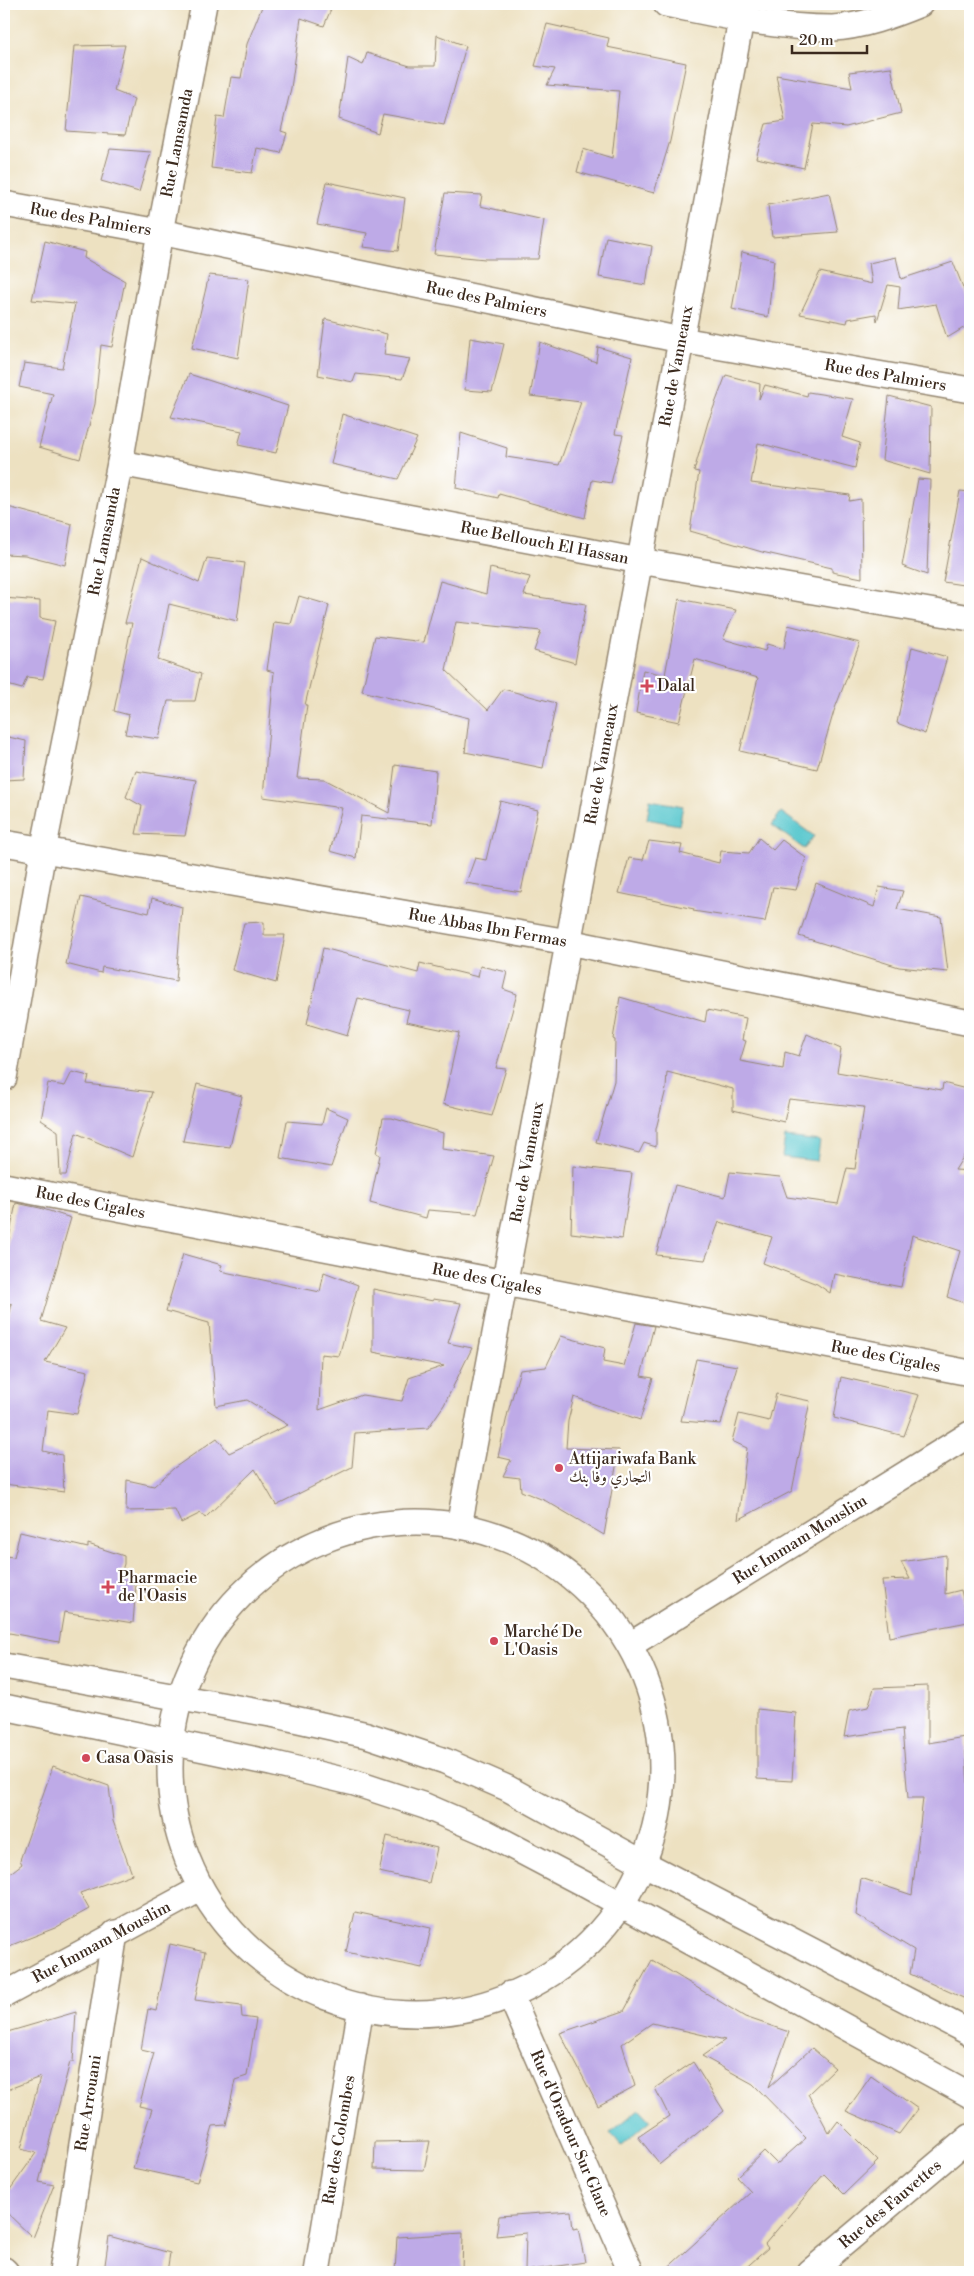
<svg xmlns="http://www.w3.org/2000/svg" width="974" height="2276" font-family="'Libre Bodoni',Amiri,serif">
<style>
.water{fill:#59c7ce;stroke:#4a7876}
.building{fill:#beaae7}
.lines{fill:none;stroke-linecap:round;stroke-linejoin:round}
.minor-casing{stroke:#948670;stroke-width:28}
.minor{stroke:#fff;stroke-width:25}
.poi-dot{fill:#d1495b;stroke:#fff;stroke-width:2}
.labels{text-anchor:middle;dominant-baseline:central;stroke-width:4.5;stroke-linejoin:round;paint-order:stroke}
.street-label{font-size:16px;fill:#3b2a1e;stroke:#fff}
.poi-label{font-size:16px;fill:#3b2a1e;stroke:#fff;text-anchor:start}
</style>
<rect width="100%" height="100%" fill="#fff"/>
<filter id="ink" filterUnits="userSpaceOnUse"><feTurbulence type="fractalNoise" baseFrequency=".02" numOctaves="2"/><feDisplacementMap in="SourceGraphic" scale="10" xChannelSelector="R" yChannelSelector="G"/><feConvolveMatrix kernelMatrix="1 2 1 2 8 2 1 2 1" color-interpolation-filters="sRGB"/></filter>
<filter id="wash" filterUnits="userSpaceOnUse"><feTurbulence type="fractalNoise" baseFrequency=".0096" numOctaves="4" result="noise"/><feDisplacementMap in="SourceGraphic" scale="20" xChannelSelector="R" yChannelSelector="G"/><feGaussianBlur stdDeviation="1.12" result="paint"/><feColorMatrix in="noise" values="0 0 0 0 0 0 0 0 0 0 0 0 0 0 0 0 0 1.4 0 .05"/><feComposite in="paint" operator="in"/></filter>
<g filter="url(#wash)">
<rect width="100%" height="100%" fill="#ede1c1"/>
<path class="water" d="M650,800L683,806L679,825L647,819Z
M781,812L814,836L804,849L772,825Z
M785,1137L820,1141L817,1161L782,1157Z
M639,2109L650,2121L621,2146L610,2133Z"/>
<g id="blocks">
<path class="building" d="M263,4H333L324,26L301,18L291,88L281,131L287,133L281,153L257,148L252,173L211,168L217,117L224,118L231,77L241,78L247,44Z
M547,24L609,38L607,47L686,63L670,141L654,193L577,172L583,149L612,158L619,91L547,85L555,69L535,66Z
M437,35L466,46L444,125L383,114L378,133L339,119L348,58L363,65L367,53L410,66H435Z
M125,45L114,91L134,99L125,135L66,131L74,46Z
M891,67L901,113L846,127L813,124L804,168L756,158L766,124L785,121L776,75L852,88L849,72Z
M110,149L151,152L139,192L101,181Z
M327,182L405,198L398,251L363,247L367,233L317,224Z
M445,193L482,195L480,206L544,220L538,259H485L434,254Z
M829,193L838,232L772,237L768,205Z
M606,237L652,246L646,285L599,277Z
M45,241L85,252L84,258L125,281L112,347L101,345L95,404L80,459L39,447L53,394L19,387L24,363L62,368L75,304L32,300Z
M742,252L774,260L768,317L732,309Z
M896,257L901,279L953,262L970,305V324L947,338L936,304L898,310L900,287L888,285L877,321L876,314L848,319L847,323L800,314L820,272L872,284L869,263Z
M209,275L249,279L238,358L192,348Z
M325,319L387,334L384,355L410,359L402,379L356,374L353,382L318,375Z
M470,338L504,344L492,392L465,390Z
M540,342L596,362L598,347L632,357L615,434L623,435L611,483L592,480L585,518L499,494L498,498L456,488L461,433L507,448L506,457L559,465L581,402L530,396Z
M189,374L288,406L276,453L238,445L242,431L171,417Z
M726,375L760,384L759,399L765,385L807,396L808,392L853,399L842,437L860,443L855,468L758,443L751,483L850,495L849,501L861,499L862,578L832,572V568L762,552L690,531L699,472L694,471L708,422Z
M889,396L931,407L930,474L882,460Z
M342,414L417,438L398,479L331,464Z
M918,479L930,480L927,575L902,566Z
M960,491L970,492V586L943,582Z
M4,506L72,524L65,565L25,555L4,554Z
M142,557L199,583L207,558L245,563L237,621L169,604L158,660L201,674L195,701H168L159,739L125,734L129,715L114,711L132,623H125Z
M490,568L530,577L524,595L586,604L575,663L534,651L541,631L456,622L446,670L488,710L503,689L556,703L543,768L465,752L469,718L362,691L375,636L424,642L440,581L486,594Z
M299,596L329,605L305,705H307L297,778L324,779L389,813L395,765L436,771L432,824L361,816L356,858L330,851L342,808L263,797L274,672L267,670L274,622L291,624Z
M4,598L40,601V618L55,621L43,679L27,677L22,689L4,684Z
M679,599L736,610L723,639L765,651L767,644L784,649L788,625L860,643L834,711L817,769L740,751L758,678L695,659L679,722L636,713L643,670L665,675Z
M912,647L947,657L925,734L897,723Z
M4,736L26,741L24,779L4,780Z
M136,771L196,780L185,836L136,834L142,806L126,797Z
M500,801L538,810L521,892L466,883L475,858L486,860Z
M759,838L773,850L782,840L806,858L796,890L773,887L765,922L693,911L694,909L619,893L629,858L643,860L649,841L682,845L680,853L719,863L721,851L749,853Z
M816,883L874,907L879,887L903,891L897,909L941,917L948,972L899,967L799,936Z
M81,897L149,913L152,898L182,907L176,981L102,967L101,973L66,964Z
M264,922V935H285L276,983L232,970L244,923Z
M323,948L418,973L420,963L478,977L480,966L507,972L503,989L517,994L496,1068L506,1069L492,1116L443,1104L459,1033L406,1022L409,1010L358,998L347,1036L307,1024Z
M620,997L705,1022L707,1010L746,1018L742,1040L746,1041L740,1061L783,1069L785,1052L799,1056L807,1034L841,1049L837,1072L942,1090L943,1083L970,1090V1146L955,1170L970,1171V1305L947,1297L960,1251L912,1235L901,1287L834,1274L830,1293L817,1284L763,1263L772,1237L719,1222L705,1260L656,1255L675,1185L725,1197L730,1172L780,1177L787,1197L838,1204L847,1168L855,1169L864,1107L789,1099L784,1122L733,1110V1089L667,1072L666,1089L656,1129V1147L644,1143L639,1153L596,1142L614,1081L615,1040L613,1039Z
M72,1072L89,1076L87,1084L152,1092L132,1157L76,1133L66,1175H60L58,1131L41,1120L48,1083L65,1086Z
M197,1084L242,1096L230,1147L183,1141Z
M326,1108L348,1118L331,1167L280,1158L287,1121L322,1124Z
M383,1118H392L443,1133L442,1149L494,1156L477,1214L428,1210L426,1218L370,1203L380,1155L376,1153Z
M573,1166L632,1173L622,1239L571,1233Z
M16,1203L40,1208L71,1218L41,1321L65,1328L45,1362L88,1371L77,1414L48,1410L43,1451L62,1455L64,1492L4,1484V1334L12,1304L4,1302V1262Z
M183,1254L222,1265L220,1271L320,1292L324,1272L358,1285L339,1356L321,1354L319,1410L362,1395L402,1401L409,1378L444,1366L373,1352V1289L433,1301V1299L461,1303L448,1343L472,1348L444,1405L428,1428L355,1433L352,1467L276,1505L255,1469L205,1518L201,1513L181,1523L175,1510L126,1511L127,1480L154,1486L174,1468L217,1438L229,1453L288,1425L247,1400L216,1406L209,1323L166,1311Z
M636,1323L654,1326L641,1376L653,1378L640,1420L574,1397L568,1421L566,1448L619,1450L604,1535L546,1501L521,1491L520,1478L503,1476L511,1460L498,1457L508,1412L520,1370L546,1367L561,1336L605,1348L603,1362L624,1366Z
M696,1359L737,1366L721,1424L681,1421Z
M841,1377L919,1395L904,1436L834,1418Z
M776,1394L810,1401L792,1491L738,1520L747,1448L732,1441L739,1414L769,1421Z
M20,1532L88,1548V1544L124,1556V1564L119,1579L136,1585L133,1623L64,1612L59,1642L4,1632V1556L14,1557Z
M946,1555L945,1594L961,1590L968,1622L889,1637L882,1580L910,1579L901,1562Z
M928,1686V1743L965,1737L970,1818V1856L966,1904H970V2001L910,1974L914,1950L856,1915L861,1878L912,1895L923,1798H908L902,1729L844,1737L849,1711L868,1707L874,1688Z
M757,1709L796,1713L792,1781L757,1779Z
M53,1766L109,1786L113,1821L132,1874L80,1893L89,1909L55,1928L4,1948V1878L22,1864L20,1860Z
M387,1836L437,1848L429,1883L379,1872Z
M355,1912L431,1928L422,1968L346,1952Z
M170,1944L205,1952L195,2000L241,2006L242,2017L256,2019L247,2076L235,2080L226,2125L213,2126L197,2182L133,2168L152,2109L139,2106L154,2053L141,2050L148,2009L156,2011Z
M652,1960L745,2017L789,2032L769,2087L812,2048L835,2068L808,2094L829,2133L838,2121L878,2161L844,2194L824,2174L765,2244L768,2248L741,2272H663L751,2192L737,2177L764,2151L777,2164L806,2138L753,2084L702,2056L725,2040L652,2023L622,2044L635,2086L598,2106L560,2033L624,2011Z
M76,2012L73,2062H70L39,2182L54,2185L33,2238L4,2210V2198L36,2153L21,2149L40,2077L4,2091V2033Z
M693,2062L724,2111L660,2164L638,2137L669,2116L655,2088Z
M871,2076L918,2109L899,2134L846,2111Z
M430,2141L424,2170L374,2169L375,2142Z
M571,2211L573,2229L578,2228L585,2262L525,2271L526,2233L496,2236L499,2216Z
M463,2233L462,2272H395L397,2237Z
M109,2236L170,2253L167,2272H104Z"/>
</g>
</g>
<g filter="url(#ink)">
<use href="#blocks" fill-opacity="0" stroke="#948670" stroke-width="1"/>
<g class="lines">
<g class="minor-casing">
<g id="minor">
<path d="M666,4C720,15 776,28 832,28C861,27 893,15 920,4"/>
<path id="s1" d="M4,204L160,232L681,340L970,390"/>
<path id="s2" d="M120,463L640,561L970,618"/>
<path id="s3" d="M4,843L568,942L970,1023"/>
<path id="s4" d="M4,1078L43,851L120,463L160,232L204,4"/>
<path id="s5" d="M4,1186L970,1373"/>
<circle cx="416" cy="1768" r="246"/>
<path id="s6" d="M459,1526L744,4"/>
<path id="s7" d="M630,1645L970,1434"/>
<path d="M4,1666L276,1715L367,1735L445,1761L507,1788L643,1863L970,2033"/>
<path d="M4,1707L271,1763L355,1783L425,1806L485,1832L584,1884L970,2095"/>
<path id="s8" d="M510,1994L631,2272"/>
<path id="s9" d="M4,1995L200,1889"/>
<path d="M4,2270L6,2272"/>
<path id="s10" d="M62,2272L115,1933"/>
<path id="s11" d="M317,2272L361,2007"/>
<path id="s12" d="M810,2272L970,2137"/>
</g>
</g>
<use href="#minor" class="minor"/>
</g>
</g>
<g class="poi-dot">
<path d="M644.5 678.5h5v5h5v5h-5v5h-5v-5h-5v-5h5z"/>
<circle cx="559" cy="1468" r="5"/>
<path d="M105.5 1579.5h5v5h5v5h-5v5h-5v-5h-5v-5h5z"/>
<circle cx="494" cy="1641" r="5"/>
<circle cx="86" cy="1758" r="5"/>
</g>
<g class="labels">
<g class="street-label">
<text stroke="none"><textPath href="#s4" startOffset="951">Rue Lamsamda</textPath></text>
<text stroke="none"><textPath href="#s1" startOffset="88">Rue des Palmiers</textPath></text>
<text stroke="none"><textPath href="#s1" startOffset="492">Rue des Palmiers</textPath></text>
<text stroke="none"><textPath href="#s6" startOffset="1180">Rue de Vanneaux</textPath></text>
<text stroke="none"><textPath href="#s1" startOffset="898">Rue des Palmiers</textPath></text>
<text stroke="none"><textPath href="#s4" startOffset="546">Rue Lamsamda</textPath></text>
<text stroke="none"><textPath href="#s2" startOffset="432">Rue Bellouch El Hassan</textPath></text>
<text stroke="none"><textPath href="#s6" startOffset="775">Rue de Vanneaux</textPath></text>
<text stroke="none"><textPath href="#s3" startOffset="491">Rue Abbas Ibn Fermas</textPath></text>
<text stroke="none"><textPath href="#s6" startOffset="370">Rue de Vanneaux</textPath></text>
<text stroke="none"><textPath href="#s5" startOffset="88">Rue des Cigales</textPath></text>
<text stroke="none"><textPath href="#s5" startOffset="492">Rue des Cigales</textPath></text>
<text stroke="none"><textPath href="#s5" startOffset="898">Rue des Cigales</textPath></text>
<text stroke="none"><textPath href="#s7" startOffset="200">Rue Immam Mouslim</textPath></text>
<text stroke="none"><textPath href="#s9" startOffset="111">Rue Immam Mouslim</textPath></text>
<text stroke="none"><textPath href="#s10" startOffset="171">Rue Arrouani</textPath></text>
<text stroke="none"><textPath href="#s8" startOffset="152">Rue d'Oradour Sur Glane</textPath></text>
<text stroke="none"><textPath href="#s11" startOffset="134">Rue des Colombes</textPath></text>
<text stroke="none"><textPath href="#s12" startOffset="105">Rue des Fauvettes</textPath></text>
</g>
<g class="poi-label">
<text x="657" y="686">Dalal</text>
<text x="569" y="1459">Attijariwafa Bank<tspan x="569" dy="18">التجاري وفا بنك</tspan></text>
<text x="118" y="1578">Pharmacie<tspan x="118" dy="18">de l'Oasis</tspan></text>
<text x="504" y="1632">Marché De<tspan x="504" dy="18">L'Oasis</tspan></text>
<text x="96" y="1758">Casa Oasis</text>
</g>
</g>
<rect width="974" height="2276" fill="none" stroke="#fff" stroke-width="20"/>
<path d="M792 45v8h75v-8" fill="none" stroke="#3b2a1e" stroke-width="2.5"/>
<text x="799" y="45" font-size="15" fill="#3b2a1e" stroke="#ffffff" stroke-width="4" paint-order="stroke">20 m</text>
</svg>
